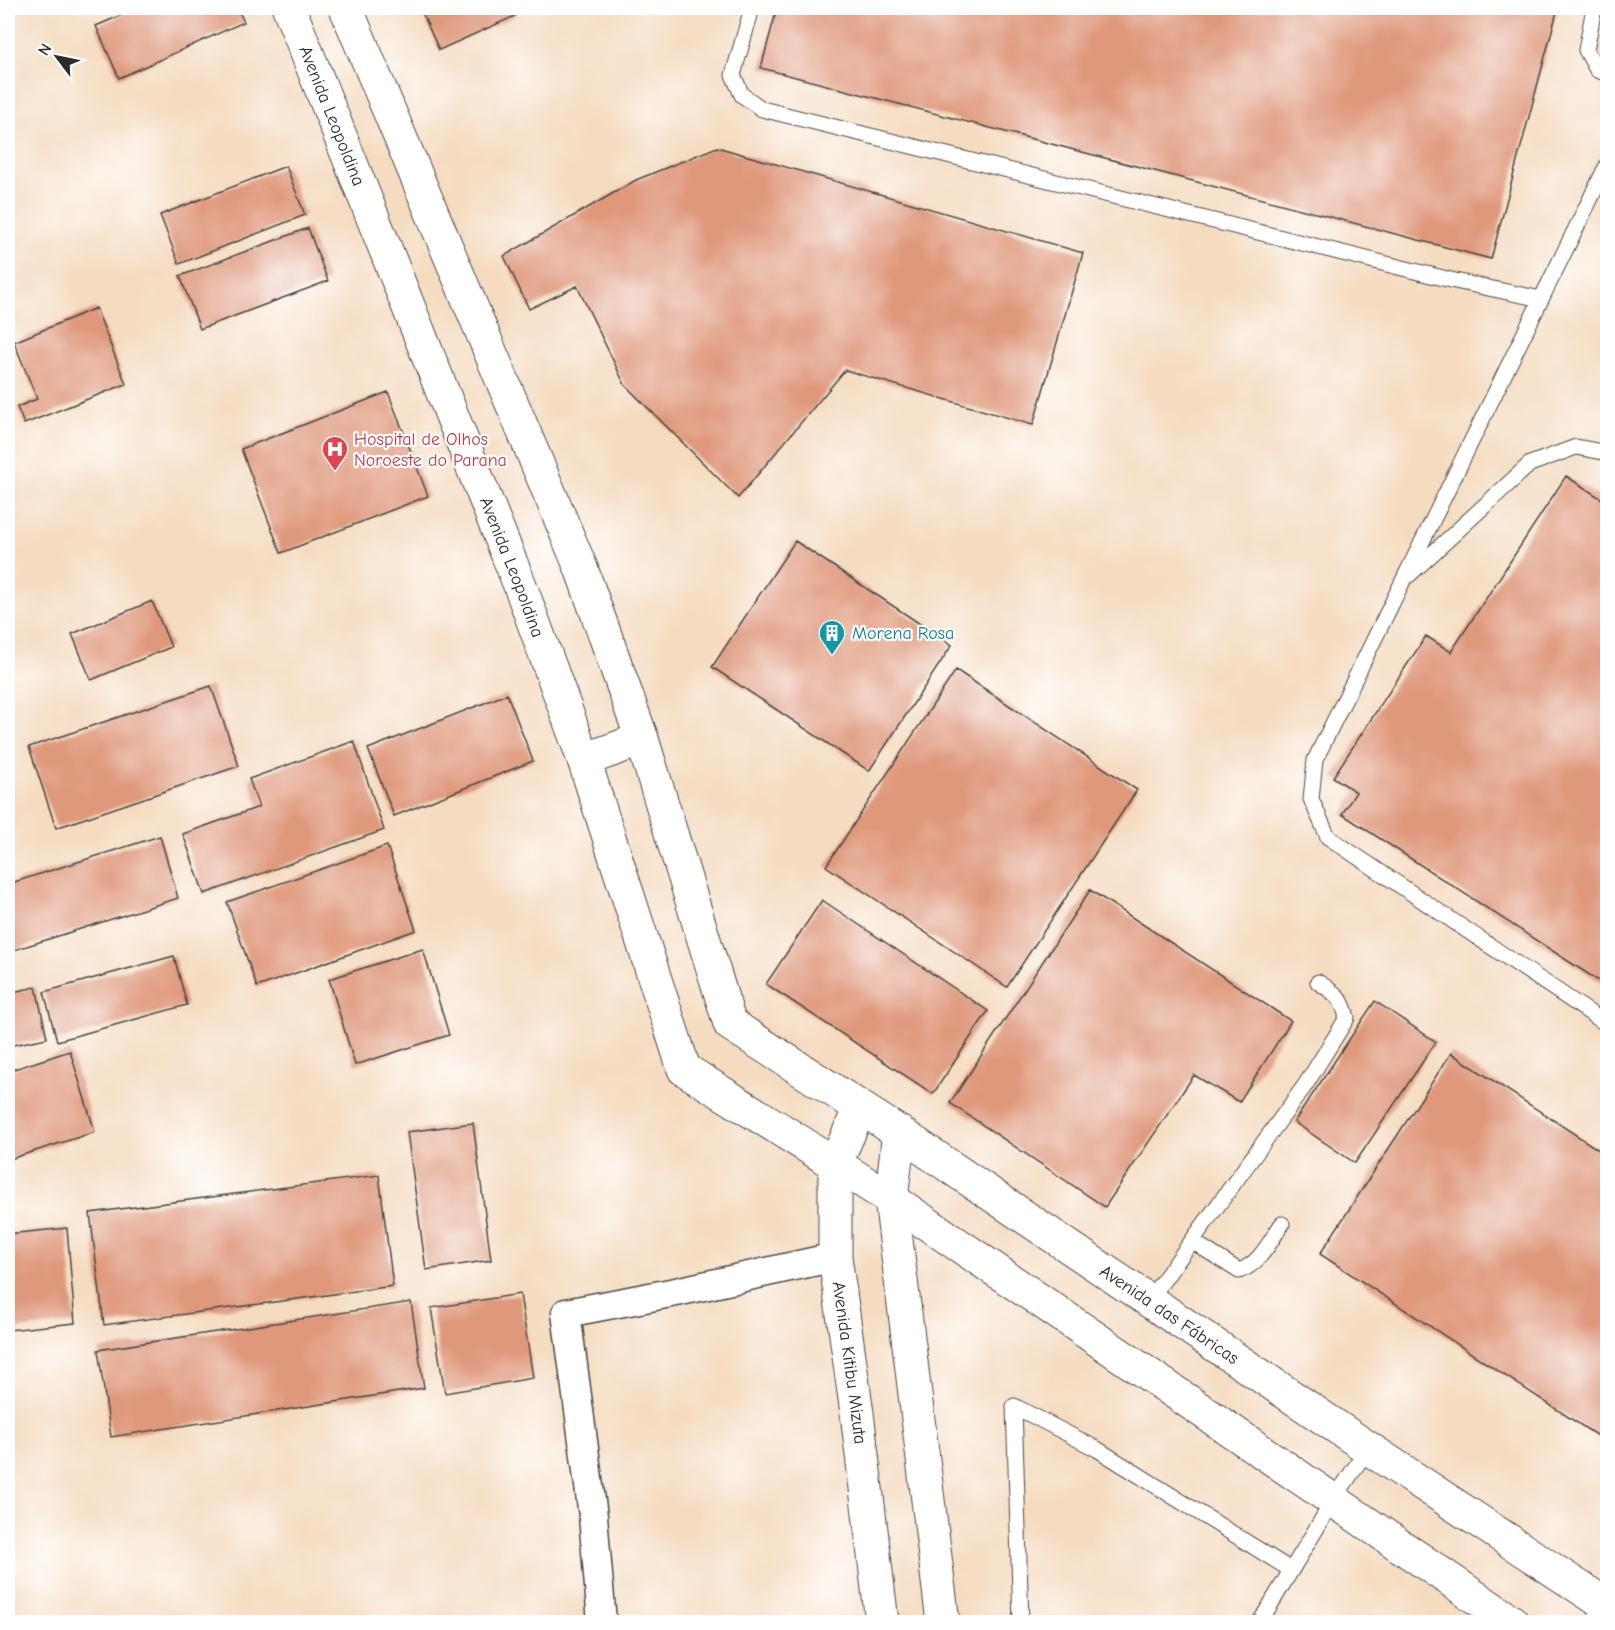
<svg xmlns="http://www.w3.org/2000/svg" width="1615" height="1630" font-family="'Comic Neue',sans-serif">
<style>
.building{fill:#df987b}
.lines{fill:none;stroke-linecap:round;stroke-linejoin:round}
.service-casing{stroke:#494642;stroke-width:17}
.minor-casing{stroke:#494642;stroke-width:31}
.tertiary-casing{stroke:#494642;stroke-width:35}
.service{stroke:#fff;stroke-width:15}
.minor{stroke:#fff;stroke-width:28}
.tertiary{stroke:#fff;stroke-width:33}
.labels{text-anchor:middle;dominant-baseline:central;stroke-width:4.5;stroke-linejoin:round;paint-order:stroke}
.street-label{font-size:18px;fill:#2b2b2b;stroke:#fff}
.health-label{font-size:18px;fill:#be3a42;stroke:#fff;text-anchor:start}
.culture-label{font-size:18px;fill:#0d838f;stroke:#fff;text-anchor:start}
</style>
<rect width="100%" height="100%" fill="#fff"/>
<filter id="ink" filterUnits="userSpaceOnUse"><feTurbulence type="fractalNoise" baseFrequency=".0167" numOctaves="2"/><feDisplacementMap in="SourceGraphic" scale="12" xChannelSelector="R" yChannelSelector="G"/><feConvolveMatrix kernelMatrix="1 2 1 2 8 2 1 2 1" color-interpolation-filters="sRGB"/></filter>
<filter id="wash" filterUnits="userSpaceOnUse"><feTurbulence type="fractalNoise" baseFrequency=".008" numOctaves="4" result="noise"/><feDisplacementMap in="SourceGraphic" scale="24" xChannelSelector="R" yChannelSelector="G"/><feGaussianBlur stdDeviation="1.35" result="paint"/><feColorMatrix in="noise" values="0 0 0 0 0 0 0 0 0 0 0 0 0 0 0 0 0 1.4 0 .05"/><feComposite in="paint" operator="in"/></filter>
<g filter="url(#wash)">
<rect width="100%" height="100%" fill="#f5dcc1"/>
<g id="blocks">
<path class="building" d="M138,8H237L244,22L119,78L96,26Z
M420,8H511L515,16L439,50Z
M777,8H1558L1491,259L761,68Z
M717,147L1083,253L1033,425L845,370L738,498L625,385L577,286L529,309L504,256L636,180Z
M286,166L305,215L179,264L160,215Z
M308,228L328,281L200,329L180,276Z
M96,308L126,384L24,424L17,407L37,399L14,342Z
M388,392L428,496L281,553L241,449Z
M1566,476L1608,503V987L1342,814L1356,792L1333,777L1426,636L1451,652Z
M795,541L952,645L869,771L712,667Z
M152,601L171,647L91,680L72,634Z
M956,670L1137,790L1007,987L826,866Z
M211,686L239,766L56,828L29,747Z
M507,694L533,761L394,816L368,749Z
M354,741L384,830L204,894L183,834L259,807L249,779Z
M160,836L178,898L8,952V884Z
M387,846L416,930L257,987L227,902Z
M1090,890L1291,1021L1239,1102L1194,1075L1105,1207L950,1103Z
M822,900L988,1011L933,1094L766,984Z
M423,949L449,1035L355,1065L329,979Z
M174,956L187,1005L57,1041L44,992Z
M36,987L47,1038L8,1046V993Z
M1375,1001L1436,1042L1355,1163L1294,1122Z
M70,1051L95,1132L10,1159L8,1151V1071Z
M1451,1053L1608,1156V1443L1320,1254Z
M473,1123L491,1260L426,1270L407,1132Z
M379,1175L393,1286L104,1325L90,1213Z
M67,1228L75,1323L8,1330V1234Z
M520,1294L533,1378L445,1393L431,1308Z
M411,1302L424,1388L111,1437L98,1350Z"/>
</g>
</g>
<g filter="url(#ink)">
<use href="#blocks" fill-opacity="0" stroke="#494642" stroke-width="1.5"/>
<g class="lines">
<g class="service-casing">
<path id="service" d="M752,8L733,75L742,95L762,109L1455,281L1541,299
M1594,8L1586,50L1597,70L1608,74
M1608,163L1315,760L1311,799L1328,837L1608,1025
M1409,575L1530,464L1576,447L1608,453
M1192,1241L1239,1271C1260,1264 1270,1241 1282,1224
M1149,1300L1306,1084L1347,1018C1343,998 1335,993 1318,982
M1021,1622L1014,1406L1097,1449L1291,1570
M1260,1622L1333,1501L1368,1448"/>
</g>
<g class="minor-casing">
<path id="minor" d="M602,1622L593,1516L566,1313L676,1292L835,1257"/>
</g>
<g class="tertiary-casing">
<g id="tertiary">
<path id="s1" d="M289,8L521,588L584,760L684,1069L891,1199L1512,1622"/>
<path id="s2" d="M346,8L581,568L642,739L730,1024L903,1135L1368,1448L1608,1606"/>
<path d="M584,760L642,739"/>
<path id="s3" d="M860,1108L835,1164V1257L857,1413L882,1622"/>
<path d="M899,1132L891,1199L943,1622"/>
</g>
</g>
<use href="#service" class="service"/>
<use href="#minor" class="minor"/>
<use href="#tertiary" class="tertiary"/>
</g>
</g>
<defs>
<g id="hospital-pin" transform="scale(1.35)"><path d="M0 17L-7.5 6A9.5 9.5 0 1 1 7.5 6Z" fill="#e0444e" stroke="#fff"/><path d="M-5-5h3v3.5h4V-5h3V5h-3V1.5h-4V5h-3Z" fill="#fff"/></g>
<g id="building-pin" transform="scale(1.35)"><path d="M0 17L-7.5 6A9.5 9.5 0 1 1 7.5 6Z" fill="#0f9aa8" stroke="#fff"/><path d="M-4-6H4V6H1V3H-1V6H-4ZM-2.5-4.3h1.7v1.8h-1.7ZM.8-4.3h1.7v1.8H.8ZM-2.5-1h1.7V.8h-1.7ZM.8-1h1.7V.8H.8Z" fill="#fff"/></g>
</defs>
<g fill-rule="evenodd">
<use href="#hospital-pin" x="335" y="449"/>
<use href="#building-pin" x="832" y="633"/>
</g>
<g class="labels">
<g class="street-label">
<text stroke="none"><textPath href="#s1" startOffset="116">Avenida Leopoldina</textPath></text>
<text stroke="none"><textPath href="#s1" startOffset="602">Avenida Leopoldina</textPath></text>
<text stroke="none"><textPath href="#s2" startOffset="1614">Avenida das Fábricas</textPath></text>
<text stroke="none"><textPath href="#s3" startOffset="261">Avenida Kitibu Mizuta</textPath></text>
</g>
<g class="health-label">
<text x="354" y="439">Hospital de Olhos<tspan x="354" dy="21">Noroeste do Parana</tspan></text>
</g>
<g class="culture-label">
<text x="852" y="633">Morena Rosa</text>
</g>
</g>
<rect width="1615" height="1630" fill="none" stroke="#fff" stroke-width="30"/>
<g transform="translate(57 57) rotate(302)" stroke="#ffffff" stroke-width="4.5" paint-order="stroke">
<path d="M0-4.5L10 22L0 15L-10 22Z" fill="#2b2b2b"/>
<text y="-9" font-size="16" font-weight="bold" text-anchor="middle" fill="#2b2b2b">N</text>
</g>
</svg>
